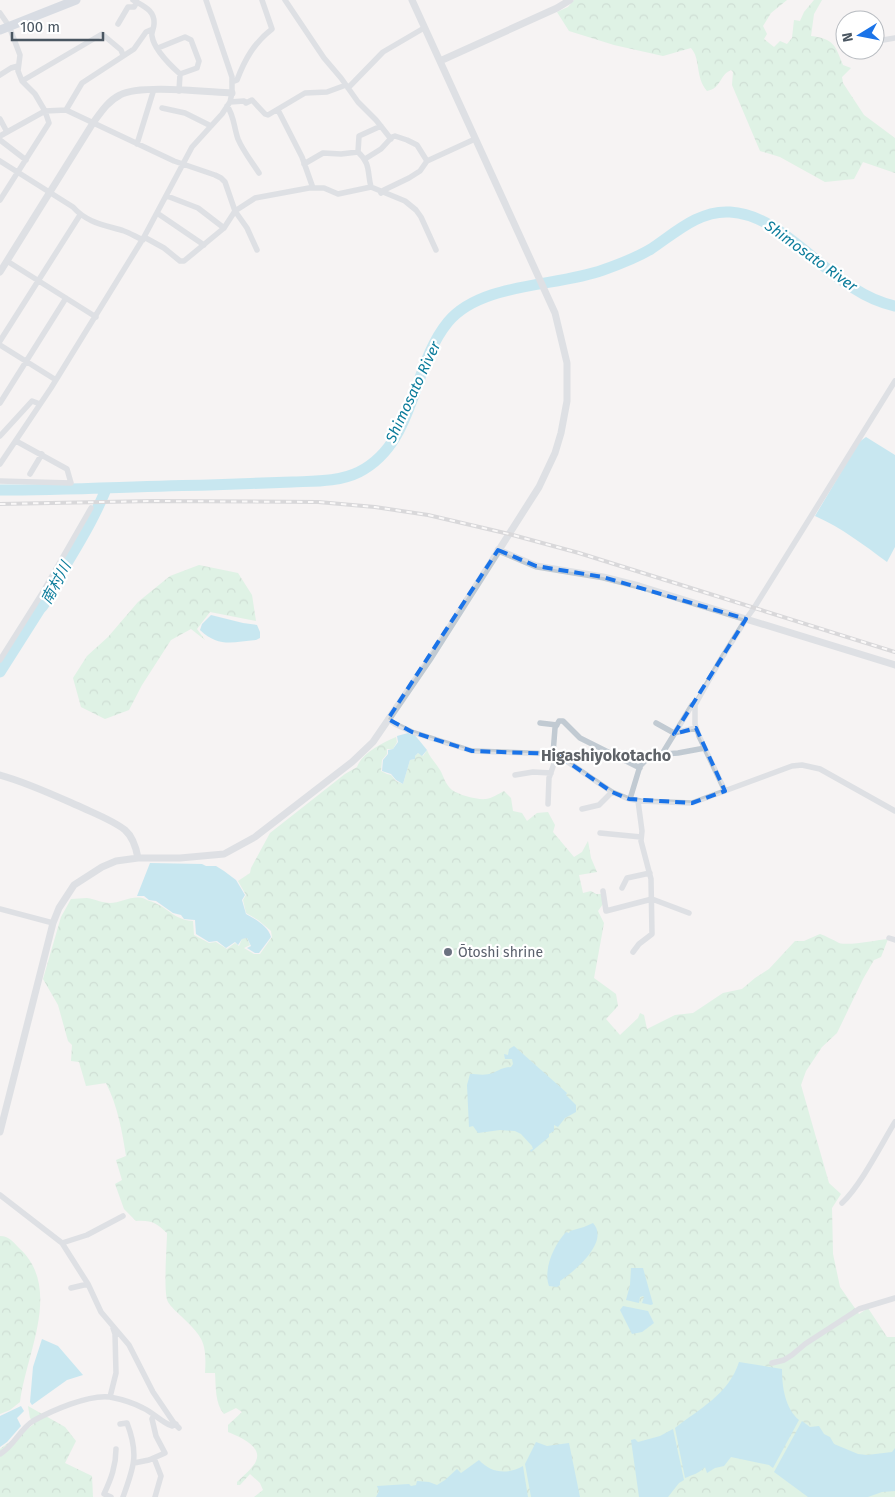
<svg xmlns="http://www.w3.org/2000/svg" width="895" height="1497" font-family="'Fira Sans','Noto Sans JP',sans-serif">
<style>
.forest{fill:url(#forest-crowns)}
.water{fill:#90daee}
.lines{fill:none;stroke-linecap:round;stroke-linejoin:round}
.river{stroke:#90daee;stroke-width:11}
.minor{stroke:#c1cad2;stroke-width:5.5}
.tertiary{stroke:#c1cad2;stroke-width:7}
.primary{stroke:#b3c2d1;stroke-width:9}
.rail-casing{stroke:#b5b8bd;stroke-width:4}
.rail{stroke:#fff;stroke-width:2;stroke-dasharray:5.5;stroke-linecap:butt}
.marked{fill:none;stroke:#1a73e8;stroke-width:4;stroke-dasharray:10 6;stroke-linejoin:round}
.worship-dot{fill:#6b7280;stroke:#fff;stroke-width:2}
.labels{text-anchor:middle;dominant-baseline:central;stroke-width:4.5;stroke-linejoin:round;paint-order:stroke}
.worship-label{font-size:14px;fill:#5b616d;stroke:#fff;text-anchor:start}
.water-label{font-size:15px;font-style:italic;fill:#0c7c9b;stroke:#fff}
.quarter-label{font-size:16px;font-weight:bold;fill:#5f6368;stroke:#fff}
</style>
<defs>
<pattern id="forest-crowns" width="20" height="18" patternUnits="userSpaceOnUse" patternTransform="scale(1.25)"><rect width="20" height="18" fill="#c3f1d5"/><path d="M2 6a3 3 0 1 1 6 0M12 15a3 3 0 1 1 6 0" fill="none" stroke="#a0c6b0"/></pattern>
</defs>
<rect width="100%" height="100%" fill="#f5f3f3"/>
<path class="forest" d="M574,0H787L771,13L763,26L767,34L764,39L774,47L780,41L787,44L792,38L794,20L800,21L804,12L814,0H822L814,14L811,36C834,39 835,45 843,65L851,68L842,77L843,83L864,115L895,138V173L863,162L854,179L825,182L780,157L760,151L732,85L733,72L731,70C719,75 722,88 707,91C695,77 701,59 691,48L663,56L614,45L569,31L557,12L568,7Z
M199,565L238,573L252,595L256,621L210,612L197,629L205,640L191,629L171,640L142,685L129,710L105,719L81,707L73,678L87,656L108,637L138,602L170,576Z
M396,737L397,742L393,749H387V754L382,760L381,771L387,774L391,775L396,781L403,784L410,760L415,759V756L418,753L423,756L427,750C430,758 436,763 440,770C444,777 445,784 452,790C459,795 477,800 486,799C493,798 498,794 504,791L511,798L513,811L522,813L527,821L537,813L548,812L555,825L553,832L574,857L582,852L588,841L591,858L597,872L579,875L583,893L591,891L596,894H601L603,904L598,911L604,923L594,978L616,994L618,1006L606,1019L620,1035L638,1018L640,1013L644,1015L647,1029L675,1015L693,1013L723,993L742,989L755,978L769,969L795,941H804L820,934C826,936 833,940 839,943C850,946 876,940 888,939L881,957L874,960L863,979L837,1033L822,1047L806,1071L801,1085L829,1183L841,1194L832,1208L833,1254L840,1287L859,1314L868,1308L887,1337H895V1497H254L263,1490L260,1483L250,1474L240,1485H237V1482C242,1477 254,1467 256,1461C263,1446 238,1436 228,1432V1425L242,1412L236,1408L224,1414C215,1404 216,1387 215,1373H205C207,1342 203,1337 181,1316C177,1312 171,1307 168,1302C163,1293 167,1246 167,1233C156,1223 152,1220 136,1221L124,1209L115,1184L122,1180L116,1160L126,1156C122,1131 118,1107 106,1083L86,1086L79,1062L71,1061L72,1045L68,1041L58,1005L43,979L61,917L71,899C77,899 82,898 87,898C95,899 102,903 110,903C121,903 134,894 145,899C148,901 151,901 155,903C169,909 175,920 193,921L194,935L209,943L216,942L227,949L235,943L239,946L242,939L247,938L250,945L244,948L254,954H260L272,937L271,931L258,920L246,913L243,900L246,895L238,881L250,873L251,868L270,833L345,774L357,767C362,753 382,743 396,737Z
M0,1236C9,1236 13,1242 19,1248C63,1288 26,1353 20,1402L10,1410L0,1414Z
M28,1406L65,1427L76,1441L65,1463L92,1476L93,1497H0V1449L34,1424L30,1418Z"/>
<path class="water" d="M866,437L895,455V547L887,562C864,545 842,528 815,516L859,442Z
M211,615L243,623L257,625L260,632V638L256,640C233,642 219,648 200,630L202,624Z
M408,733L414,734L427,750L422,756L418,753L415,756V759L410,760L403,784L396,780L391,774L382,771L383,760L388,754V750L393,749L398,742L397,736Z
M150,863L202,864L206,866H216L224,871L236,880L245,895L242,900L246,914C255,919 268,926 271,937L259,953H255L247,948L251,946L247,938L242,939L238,945L235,942L226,948L217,941L209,942L196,934L195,920L184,919L181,915L173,913L156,901L149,900L144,896H137Z
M514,1046L567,1093L566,1095L576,1105V1112L565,1118L558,1127L554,1125V1131L549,1134V1137L531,1152L530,1150L533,1149L532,1146L521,1134L515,1131L500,1130L478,1133L473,1126L469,1127L467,1085L470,1074C476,1074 485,1076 493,1073C502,1069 502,1068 511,1067L513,1064L512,1059H505L504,1054L508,1055L509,1049Z
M593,1223C610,1242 575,1271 560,1281V1285L557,1287L549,1286C543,1269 554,1245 566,1232L569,1233L570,1231L584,1227Z
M631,1268H643L653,1304L651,1305L642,1303L644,1297L643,1296L640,1297L639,1303L626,1300L630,1285Z
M623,1306L648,1311L654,1323L642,1332L632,1334L620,1310Z
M42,1339L58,1346L83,1375L67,1380L32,1405L30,1402L33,1367Z
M739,1362L782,1369C782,1387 785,1408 799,1420L773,1468L769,1465L731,1457L724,1466L715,1468L707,1473L705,1467C700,1473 692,1475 685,1478L675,1428C699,1409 729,1394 739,1362Z
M21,1406L24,1411L17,1418L21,1426L7,1442L0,1447V1416Z
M802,1421L810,1427L819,1426L824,1434L830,1437L834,1444L858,1454L867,1455L892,1452L895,1448V1491L882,1492L868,1497H808L774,1472Z
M673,1429L684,1480L679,1483L668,1497H639L631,1440L635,1439L638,1442L660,1436Z
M536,1442L547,1446L569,1443L580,1497H531L525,1464Z
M479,1460C491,1473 507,1475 523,1466L528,1497H376L379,1491L377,1486L409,1484L411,1486L416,1485L417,1481L429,1482L437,1485L445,1480L457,1469L461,1473Z"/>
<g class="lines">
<path class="river" d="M0,490C70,490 139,486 209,485C237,484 264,483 292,482C314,481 339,482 359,472C416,443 411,367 448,322C481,282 557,287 603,270C620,264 636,258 651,249C675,233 699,210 730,212C789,215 831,293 895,306
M0,672L40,609C48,602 50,591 56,582C73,552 93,522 106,489"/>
<path class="minor" d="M133,0C143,6 155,10 154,24C154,28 151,33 152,36C154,50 170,65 180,74L179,91
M285,0L324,58L341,78L358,102L376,120L391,139
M0,13L9,26L20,55L18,71L22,81L35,94L45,111L49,123L0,200
M118,24L128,7H134L137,2
M883,40L895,38
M158,48L185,37L191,40L199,61L197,68L180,74
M0,75L11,68L18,66
M22,81L102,34L121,50L123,55
M232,82L237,80C245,59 254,43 272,29L262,0
M348,88L383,52L424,28
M230,102L244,101L246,103L252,100L265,114L268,115L305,93L327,92L346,85
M227,106C234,115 234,128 238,139C243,151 252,162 259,173
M162,108L185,113L211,126
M66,110L82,83L134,49L146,32L153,29
M278,110L302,157L313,188
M0,119L7,132
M0,136L45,111L66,110L174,161L215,175L221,178L225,182L235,211L247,228L257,250
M0,140L26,160
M137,144L154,89
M358,152C371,164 367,172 371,187
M365,159L381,149L392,137L395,136L407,140L417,145L427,161
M0,161L73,207C87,223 105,225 124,231C130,233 136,237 143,240
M304,164L323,153L341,154L358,152L359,136L381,126
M381,193L384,190L409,178L420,171L427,161L475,139
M167,196L198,208L224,228
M157,213L204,245
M144,237L164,248L180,261H184L224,228L235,211L255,198L309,188H324L338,194L371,187L405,201L416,210L421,217L436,250
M7,261L96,317
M0,341L80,215
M0,345L56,380
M0,403L66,298
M0,436L32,401L40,404
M0,464L51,388L144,237L192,147L222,114L230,102L232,93V77L206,0
M30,474L42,454
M0,481L71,483L67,469L16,441
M0,660L41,595L91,508
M388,719L395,724L412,732L472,751L556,754L612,792L629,799L641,801L692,803L792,766L802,765L820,769L895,811
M540,723L557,725
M656,723L674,733L696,728
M553,754L555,728L559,721H563L580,738L640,768
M662,754L692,705H695
M515,775L533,772L551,773
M725,791L699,736L695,724V705L718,664L746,619L754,608L895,381
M630,799L640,766L651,755L678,753L705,748
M548,804L549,778L557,755
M582,809L599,805L612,792
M600,833L641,837
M622,888L627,878L650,873
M603,891L606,911L652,899L689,913
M0,909L53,923
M889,938L895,940
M633,952L639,944L652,934L651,879L641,841L642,831L638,801
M0,1195L62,1243L88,1284L101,1312L129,1345L153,1392L174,1423L179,1428
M842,1203C861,1185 881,1145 895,1122
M62,1243L87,1235L123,1216
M71,1288L88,1284
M772,1363L784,1360L792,1355L805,1344L859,1309L895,1298
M110,1397L116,1373L115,1334L113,1328
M120,1424L127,1423C139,1454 134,1467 123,1497
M0,1454C14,1446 20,1429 33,1421C51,1411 89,1394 110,1397C120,1399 134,1403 143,1408C154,1413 161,1422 172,1426L176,1424
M154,1458L161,1476L155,1497
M134,1463L149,1460L165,1453L156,1436L152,1419L154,1415
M111,1497L104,1494C111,1479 116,1466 116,1449"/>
<path class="tertiary" d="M440,61L557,8L570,0
M0,272L93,123C101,112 108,101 120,95C140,84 207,92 232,93
M498,550L536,566L603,577L639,586L895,665
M0,775C29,783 56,796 83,808C96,814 114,821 125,830C133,837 136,847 138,858
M0,1132L53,923L59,908L74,885L102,867L116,861L138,858H180L224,854L255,837L352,762L373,742L429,660L539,487L555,453L561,433L567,401V363L555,313L412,0"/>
<path class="primary" d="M0,30L76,0"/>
<g class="rail-casing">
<path id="rail" d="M0,504L153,501L318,502L375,507L428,515L509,534L579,553L895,652"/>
</g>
<use href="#rail" class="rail"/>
</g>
<path d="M0 0H895V1497H0ZM498,550L536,566L603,577L746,619L674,734L696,728L725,791L692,803L629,799L612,792L556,754L472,751L412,732L388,719Z" fill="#f5f3f3" fill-opacity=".55" fill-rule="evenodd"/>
<path class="marked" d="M498,550L536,566L603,577L746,619L674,734L696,728L725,791L692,803L629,799L612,792L556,754L472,751L412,732L388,719Z"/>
<circle class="worship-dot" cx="448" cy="952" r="5"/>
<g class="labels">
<g class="worship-label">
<text x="458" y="952">Ōtoshi shrine</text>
</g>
<g class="water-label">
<text transform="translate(811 256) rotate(36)">Shimosato River</text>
<text transform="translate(413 392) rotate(-65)">Shimosato River</text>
<text transform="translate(56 583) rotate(-62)">南村川</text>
</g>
<g class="quarter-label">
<text x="606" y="755">Higashiyokotacho</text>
</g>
</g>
<g transform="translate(860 35) rotate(260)"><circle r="24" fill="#ffffff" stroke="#b7bbc0"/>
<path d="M0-4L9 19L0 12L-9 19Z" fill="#1a73e8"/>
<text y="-8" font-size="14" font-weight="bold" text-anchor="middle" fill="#4a5661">N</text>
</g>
<path d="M12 32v8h91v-8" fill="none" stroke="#4a5661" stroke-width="2.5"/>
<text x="20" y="32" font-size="15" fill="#4a5661" stroke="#ffffff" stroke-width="4" paint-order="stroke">100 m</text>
</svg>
